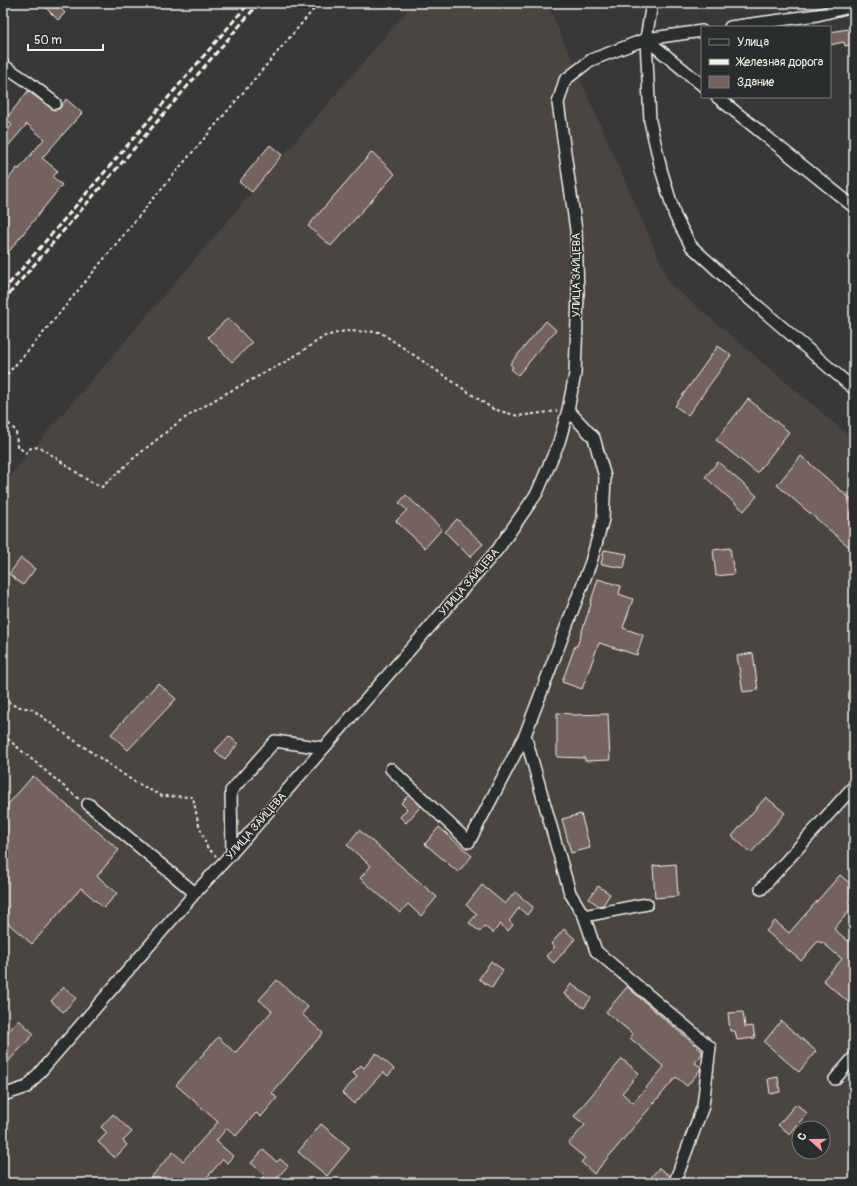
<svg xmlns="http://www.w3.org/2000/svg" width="857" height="1186" font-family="Pangolin,sans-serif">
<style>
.built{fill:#4b4543;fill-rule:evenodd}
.building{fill:#75625e;stroke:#f4f1e8}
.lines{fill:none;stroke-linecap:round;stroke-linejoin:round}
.minor-casing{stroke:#f4f1e8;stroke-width:14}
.path{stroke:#f4f1e8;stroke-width:2;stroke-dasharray:3 3;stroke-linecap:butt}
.minor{stroke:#2a2d2e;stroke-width:11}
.rail{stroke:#f4f1e8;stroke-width:3;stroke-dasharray:6 3;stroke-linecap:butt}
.labels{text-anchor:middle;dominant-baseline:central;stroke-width:3;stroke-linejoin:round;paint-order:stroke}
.street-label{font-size:11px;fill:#f4f1e8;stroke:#2a2d2e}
</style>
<rect width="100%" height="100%" fill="#393838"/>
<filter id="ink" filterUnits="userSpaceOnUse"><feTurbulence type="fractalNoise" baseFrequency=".025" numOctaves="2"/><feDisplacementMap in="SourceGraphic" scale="8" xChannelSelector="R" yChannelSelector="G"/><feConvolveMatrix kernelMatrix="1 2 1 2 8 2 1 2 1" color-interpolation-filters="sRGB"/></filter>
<g filter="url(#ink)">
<path class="built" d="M414,3H547L670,284L854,440V1183H3V484ZM799,1128H823V1152H799Z"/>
<path class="building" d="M41,3H56L65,13L58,20Z
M854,28V44L845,46L844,42L830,45V32Z
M28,91L54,110H56L60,108L66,99L82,113L42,158L58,171L53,177L62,185L3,259V186L17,168L19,169L44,139L27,124L3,152V135L12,125L6,119Z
M270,145L282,155L252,192L239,182Z
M372,152L395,174L331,246L308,226Z
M228,318L252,343L232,362L208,337Z
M546,321L556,330L518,375L511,369L513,367L510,364Z
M718,346L731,355L688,415L675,406Z
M748,399L789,432L757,473L716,440Z
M801,456L854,502V551L777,485Z
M718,462L757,496L744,511L705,477Z
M406,495L442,529L425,548L396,521L407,510L399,503Z
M457,519L483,544L470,557L445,532Z
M730,548L734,574L716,576L713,550Z
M604,550L627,554L624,568L601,564Z
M21,558L35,569L23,585L9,574Z
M598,579L621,586L619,594L633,599L623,628L643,635L637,655L599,643L582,689L562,682L575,646H577L591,604H590Z
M753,653L758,690L743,692L737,656Z
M158,683L176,699L128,750L111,734Z
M557,713L572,714V715L608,714L610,760L585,761V758L557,757Z
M229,736L238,744L225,759L215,751Z
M33,776L119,850L97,876L117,893L104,908L81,888L32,944L3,919V810Z
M409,795L421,806L406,823L400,817L407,809L401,803Z
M766,797L785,813L751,853L732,836Z
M581,814L590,848L571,853L562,819Z
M439,827L472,856L458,872L425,844Z
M359,830L437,897L421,916L408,904L400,913L360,878L371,866L347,845Z
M676,864L678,896L655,898L653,866Z
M840,875L854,887V905L834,929L854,946V995L848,1002L823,980L842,959L822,942L821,943L818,941L801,961L766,931L775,921L789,933Z
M482,885L505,904L515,892L533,907L527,915L519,908L509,921L513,925L508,931L500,924L493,933L484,926L480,932L469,923L477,914L466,905Z
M598,886L610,894L603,905L599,906L589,899Z
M564,929L575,939L554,963L546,956L555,947L551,944Z
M491,961L503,970L492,988L479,979Z
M277,980L308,1007L302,1014L323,1033L272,1093L277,1098L261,1117L256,1113L236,1136L227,1128L216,1141L233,1156L227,1163L223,1159L202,1183H146L173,1152L183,1161L218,1122L176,1085L218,1037L235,1053L272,1011L259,1000Z
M571,984L591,998L584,1008L564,994Z
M64,987L76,998L63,1012L51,1001Z
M627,987L702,1051V1054L695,1063L701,1067L700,1070L687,1086L676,1077L594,1174L581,1162L585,1158L568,1144L585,1125L574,1116L622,1059L639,1073L622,1093L633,1103L664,1067L630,1038L633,1034L606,1012Z
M743,1012L745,1027L753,1026L755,1038L737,1040L735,1031H730L728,1013Z
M19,1020L34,1034L3,1067V1037Z
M781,1021L816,1051L799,1072L764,1042Z
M376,1053L394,1069L388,1076L383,1072L354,1104L342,1093L357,1077L353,1073L361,1065L364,1068Z
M778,1077L780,1092L770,1094L768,1079Z
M796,1104L807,1113L790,1134L778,1125Z
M113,1114L132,1132L123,1141L127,1145L115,1158L98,1142L107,1133L101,1127Z
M321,1124L350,1148L327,1176L298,1152Z
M263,1150L277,1162L280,1159L288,1166L272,1183H258L265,1175L251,1163Z
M659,1168L670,1176L669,1180L670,1183H646Z"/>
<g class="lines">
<g class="minor-casing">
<path id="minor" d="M652,3L646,39L650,121L661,169L675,216L691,246L738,289L854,389
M730,27L817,15L854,6
M646,39L702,85
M3,65L27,81L55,103
M717,97L854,207
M568,410L594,438L605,477L603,519L591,562L525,735L570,893L584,916L647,904
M391,769L469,842L525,735
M88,804L195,893
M232,853L231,791L275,741L324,748
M761,889L854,786
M584,916L596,951L710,1047L703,1106L676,1179
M835,1079L854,1057
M3,1095L27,1087L195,893L232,853L498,549L537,493L559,442L568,410L575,374L578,293L576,230L558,103L565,80L591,60L646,39L702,31"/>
</g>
<path class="path" d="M3,379L40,337L157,194L319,3
M3,421L8,423L16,431L17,446L26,453L31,448L40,447L89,481L102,487L134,458L180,421L221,396L287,361L325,336L345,331L380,332L493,409L518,416L557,411
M3,698L15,706L32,709L61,731L133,781L162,796L193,797L198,822L207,847L216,856
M3,735L80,800"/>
<use href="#minor" class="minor"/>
<path class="rail" d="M3,291L249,3
M3,301L259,3"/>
</g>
</g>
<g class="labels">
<g class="street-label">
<text transform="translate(576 275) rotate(-90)">УЛИЦА ЗАЙЦЕВА</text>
<text transform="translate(469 582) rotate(-49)">УЛИЦА ЗАЙЦЕВА</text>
<text transform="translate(256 826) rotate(-49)">УЛИЦА ЗАЙЦЕВА</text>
</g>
</g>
<rect width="857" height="1186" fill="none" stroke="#2a2d2e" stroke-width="16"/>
<rect x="8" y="8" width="841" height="1170" fill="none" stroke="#f4f1e8" stroke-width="1.5" filter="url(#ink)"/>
<rect x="701" y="26" width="130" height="72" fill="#2a2d2e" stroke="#7b7b78"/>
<rect x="709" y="39" width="20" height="6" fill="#2a2d2e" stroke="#7b7b78"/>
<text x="737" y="46" font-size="12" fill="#f4f1e8">Улица</text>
<rect x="709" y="59" width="20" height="6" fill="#f4f1e8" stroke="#7b7b78"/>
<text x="737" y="66" font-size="12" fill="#f4f1e8">Железная дорога</text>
<rect x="709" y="76" width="20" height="12" fill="#75625e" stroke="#7b7b78"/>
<text x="737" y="86" font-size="12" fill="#f4f1e8">Здание</text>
<g transform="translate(811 1140) rotate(291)"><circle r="19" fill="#2a2d2e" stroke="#7b7b78"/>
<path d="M0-3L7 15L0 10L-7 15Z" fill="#ff9aa2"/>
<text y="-6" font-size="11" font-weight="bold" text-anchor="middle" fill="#f4f1e8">С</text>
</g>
<path d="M28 44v6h75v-6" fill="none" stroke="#f4f1e8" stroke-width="2"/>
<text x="34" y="44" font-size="12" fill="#f4f1e8" stroke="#2a2d2e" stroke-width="3" paint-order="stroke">50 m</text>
</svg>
